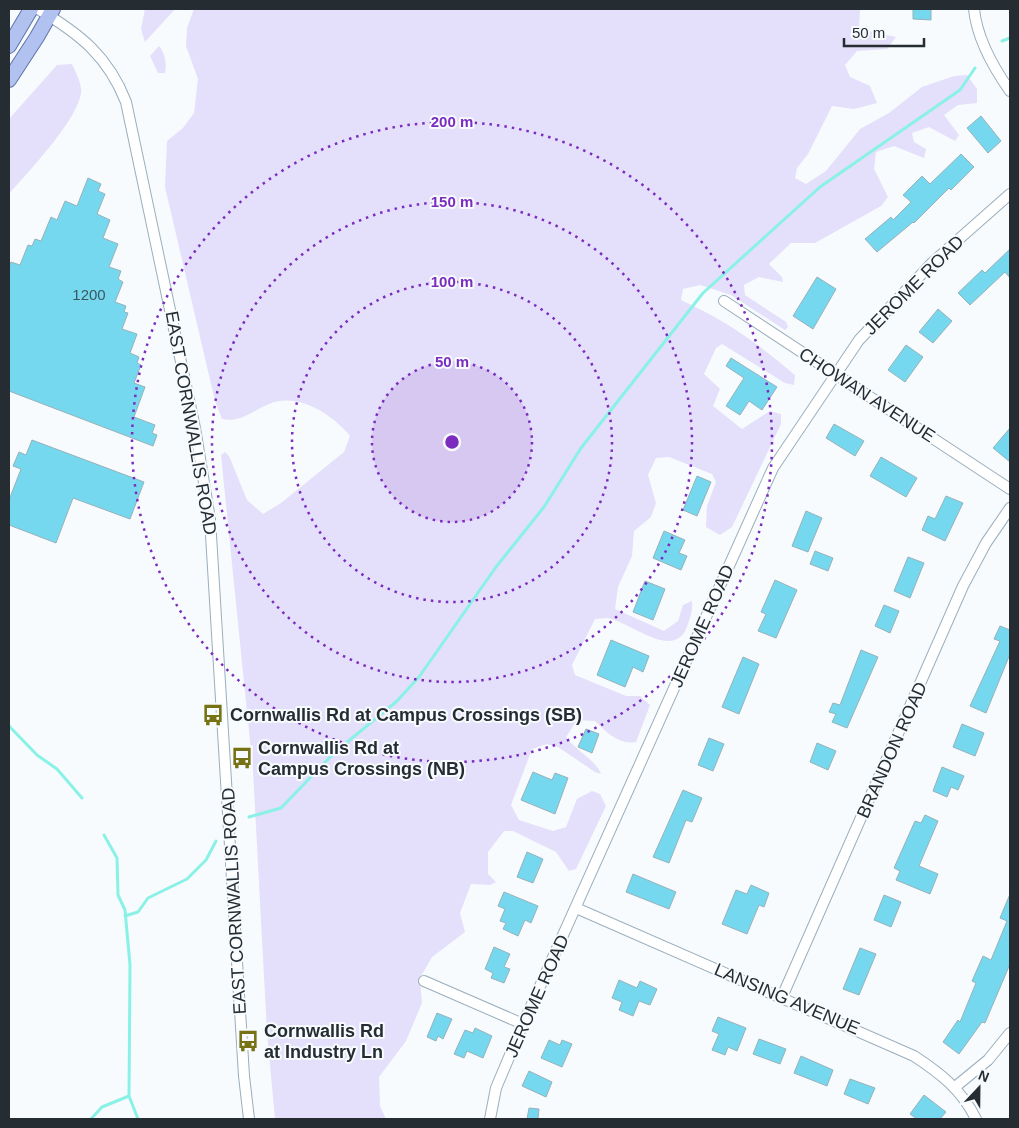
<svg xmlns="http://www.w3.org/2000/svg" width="1019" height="1128" font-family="Helvetica,sans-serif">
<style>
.green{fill:#e4dffa}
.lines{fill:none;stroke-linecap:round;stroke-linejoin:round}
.stream{stroke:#8af1e6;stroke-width:3}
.building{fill:#75d8ee;stroke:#97b2b9}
.minor-casing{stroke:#9aaebd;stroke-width:12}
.major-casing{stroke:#5e73a8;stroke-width:16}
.minor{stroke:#fff;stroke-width:10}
.major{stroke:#b1c2f1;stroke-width:14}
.ring{fill:none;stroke:#7b2cbf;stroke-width:2.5;stroke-dasharray:2.5 5}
.labels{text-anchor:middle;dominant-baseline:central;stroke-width:4;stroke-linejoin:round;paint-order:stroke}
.number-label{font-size:15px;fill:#395862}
.street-label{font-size:18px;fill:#252d33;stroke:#f7fbfe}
.poi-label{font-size:18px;font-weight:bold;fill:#252d33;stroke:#f7fbfe;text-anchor:start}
.centre{fill:#7b2cbf;stroke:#f7fbfe;stroke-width:2.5}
.ring-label{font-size:15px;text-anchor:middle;font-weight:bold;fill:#7b2cbf;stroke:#f7fbfe;stroke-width:4;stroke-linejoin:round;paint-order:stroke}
</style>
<rect width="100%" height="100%" fill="#f7fbfe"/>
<path class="green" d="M145,9H175L145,42L141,29Z
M194,9H860L859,29L896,37L887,49L857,51L845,65L850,77L870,86L877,103L854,109L832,106L808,154L797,168L795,178L806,184L826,171L860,129L889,113L922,87L954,76L967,75L977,89V103L958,105L944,115L959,135L955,141L929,127L912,133L914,142L926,149L924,158L894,146L876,152L874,169L888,197L881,206L815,243H791L769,264L782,277L783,282L759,277L744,285L745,295L786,322L788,327L785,330L731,295L700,285L683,289L681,300C727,321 757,343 795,375L794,385L785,383L722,344L716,348L704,374L720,389L713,406L742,429L770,411L781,414V424L732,527L720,535L706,527L707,506L716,482L712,474L669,457L656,458L648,475L656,503L651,517L634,531L632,556L618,587L615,609L664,631L678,621L683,605L692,601C693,611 690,618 687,627C673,662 628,620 607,618C603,618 599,619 595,619L572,665L575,675L626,696H640L650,705L636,742C619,745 606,732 595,721L577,720L566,737C575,750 597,761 601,774L595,772L558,747L547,744L532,749L511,805L519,820L553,831L566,827L577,799L592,791L600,794L606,806L576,869L569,871L556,852L513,831H504L488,852V874L496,882L490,885L471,884L460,913L465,932L432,957L420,978L422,1003L406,1041L379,1077L380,1106L386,1119H275L267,1032L253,771L221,455L225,452L229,456L247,500L263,514L281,503L344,452L350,436C332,414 298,392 269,404C252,411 240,423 222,419L215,401L165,187L167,141L183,128L194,113L198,79L186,46L187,28Z
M159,46C165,53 167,64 165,73H158L150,56Z
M72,64C76,73 82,83 81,93C77,121 28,172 9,194V119L57,65Z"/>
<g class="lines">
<path class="stream" d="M1002,41L1010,38
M9,726L37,755L57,769L82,798
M249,817L281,808L334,753L397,701L419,677L496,567L544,507L581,448L703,293L820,187L960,90L975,68
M104,835L117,858L118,895L125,910L130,965L129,1096L138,1119
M125,916L138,912L148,898L187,879L206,860L216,841
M91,1119L102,1107L129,1096"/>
</g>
<path class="building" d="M913,9H931V20L913,19Z
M981,116L1001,141L988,153L967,128Z
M961,154L974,167L951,190L949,188L914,223L913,222L877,252L865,239L891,217L893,220L911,202L903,195L922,176L930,184Z
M88,178L101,184L98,191L105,194L97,214L110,220L103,238L118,244L109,267L121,271L118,279L123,282L115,302L126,306L124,312L128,313L122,329L137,334L130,353L139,357L137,363L141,365L134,383L145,387L134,417L155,425L152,433L157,435L153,446L9,391V268L11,262L20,265L28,245L32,246L35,239L41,241L51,217L57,220L65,201L77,206Z
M1010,249V278L1005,272L970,305L958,293L982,270L985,273Z
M817,277L836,289L813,329L793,316Z
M938,309L952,321L933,343L919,332Z
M906,345L923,357L905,382L888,370Z
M731,358L777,387L762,410L749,401L740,415L726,406L744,378L726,366Z
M834,424L864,441L855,456L826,438Z
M1010,428V462L993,448Z
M32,440L144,482L130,519L73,498L56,543L9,525V500L21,469L13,466L19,452L26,455Z
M881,457L917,478L906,497L870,476Z
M697,476L711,482L697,516L683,510Z
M946,496L963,503L945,541L922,530L928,516L935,519Z
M806,511L822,518L808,552L792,546Z
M664,531L685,540L679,553L687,556L681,570L653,558Z
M815,551L833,558L828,571L810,564Z
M908,557L924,563L910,598L894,591Z
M775,580L797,590L776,638L758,631L766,614L761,612Z
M645,581L665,589L653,620L633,612Z
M884,605L899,611L890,633L875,626Z
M1000,626L1010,630V654L986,713L970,706L1000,641L994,639Z
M611,640L649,656L643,672L633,667L625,687L597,675Z
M861,650L878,657L847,728L832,722L836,714L829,712L833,703L840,705Z
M743,657L759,664L739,714L722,707Z
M962,724L984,733L975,756L953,747Z
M586,729L599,734L592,753L578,747Z
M709,738L724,744L713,771L698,765Z
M817,743L836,751L828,770L810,762Z
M942,767L964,776L958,790L951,787L947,797L933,791Z
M533,772L552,780L555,773L568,778L555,814L521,800Z
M683,790L702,798L692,822L686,820L669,863L653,857Z
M925,815L938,821L919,866L938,874L930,894L896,880L900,871L894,868L915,821L921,823Z
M527,852L543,859L533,883L517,877Z
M633,874L676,892L669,909L626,892Z
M751,885L769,893L764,907L759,905L747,934L722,924L736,890L747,894Z
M504,892L538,906L531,923L525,920L518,936L503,929L506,923L500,921L505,909L498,906Z
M1010,894V964L985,1023L982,1022L959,1054L943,1042L958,1020L960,1022L976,983L972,981L983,956L991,960L1007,921L1000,918Z
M884,895L901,902L891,927L874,920Z
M494,947L510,954L504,967L510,969L504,983L491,978L493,973L485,969Z
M860,948L876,954L859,995L843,989Z
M619,980L637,988L640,981L657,989L650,1005L639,1001L633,1016L619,1010L622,1002L612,998Z
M437,1013L452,1019L443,1039L438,1036L436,1041L427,1037Z
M718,1017L746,1028L737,1051L728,1047L725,1055L712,1050L719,1034L712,1031Z
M475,1028L492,1036L483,1058L467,1051L464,1058L454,1054L465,1030L473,1033Z
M759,1039L786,1049L780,1064L753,1054Z
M549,1040L560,1045L562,1040L572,1044L562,1067L541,1058Z
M801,1056L833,1070L827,1086L794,1073Z
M529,1071L552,1082L546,1097L522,1086Z
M850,1079L875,1088L868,1104L844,1094Z
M924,1095L946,1112L940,1119H917L910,1114Z
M529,1108L539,1109L538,1119H527Z"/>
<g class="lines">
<g class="minor-casing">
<path id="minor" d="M38,9C80,34 108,56 126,102L195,428L210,519L244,1076L249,1119
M974,9C977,39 993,67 1010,91
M724,301L1010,489
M576,908L914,1056C940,1073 962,1090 976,1119
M424,981L523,1024
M782,997L963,586L986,543L1010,508
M955,1087L988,1060L1010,1033
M490,1119L496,1088L523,1024L773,468L859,340L933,262L1010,194"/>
</g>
<g class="major-casing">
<path id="major" d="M9,46L31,9
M9,80L37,37L53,9"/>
</g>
<use href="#minor" class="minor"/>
<use href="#major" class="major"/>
</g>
<circle cx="452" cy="442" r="80" fill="#7b2cbf" fill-opacity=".12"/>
<g class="ring">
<circle cx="452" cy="442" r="80"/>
<circle cx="452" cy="442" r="160"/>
<circle cx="452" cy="442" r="240"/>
<circle cx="452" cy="442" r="320"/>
</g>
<defs>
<g id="bus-bare" transform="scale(1.725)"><path d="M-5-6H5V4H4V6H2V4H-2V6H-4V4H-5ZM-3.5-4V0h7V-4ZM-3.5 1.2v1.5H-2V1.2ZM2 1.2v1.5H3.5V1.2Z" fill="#777214" stroke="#f7fbfe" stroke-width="2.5" paint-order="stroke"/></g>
</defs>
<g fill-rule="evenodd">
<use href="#bus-bare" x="213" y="715"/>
<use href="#bus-bare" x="242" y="758"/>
<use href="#bus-bare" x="248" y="1041"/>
</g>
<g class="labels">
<g class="number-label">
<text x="89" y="294">1200</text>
</g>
<g class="street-label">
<text transform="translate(914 285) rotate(-45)">JEROME ROAD</text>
<text transform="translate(867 395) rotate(33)">CHOWAN AVENUE</text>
<text transform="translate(191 423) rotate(80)">EAST CORNWALLIS ROAD</text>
<text transform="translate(702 626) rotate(-66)">JEROME ROAD</text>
<text transform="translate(892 750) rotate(-66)">BRANDON ROAD</text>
<text transform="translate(234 901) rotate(-93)">EAST CORNWALLIS ROAD</text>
<text transform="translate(537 996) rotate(-66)">JEROME ROAD</text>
<text transform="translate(787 999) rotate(23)">LANSING AVENUE</text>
</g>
<g class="poi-label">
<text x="230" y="715">Cornwallis Rd at Campus Crossings (SB)</text>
<text x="258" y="748">Cornwallis Rd at<tspan x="258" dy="21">Campus Crossings (NB)</tspan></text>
<text x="264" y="1031">Cornwallis Rd<tspan x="264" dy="21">at Industry Ln</tspan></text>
</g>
</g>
<circle cx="452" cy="442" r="8" class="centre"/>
<g class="ring-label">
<text x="452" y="127">200 m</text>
<text x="452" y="207">150 m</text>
<text x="452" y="287">100 m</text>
<text x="452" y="367">50 m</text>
</g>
<rect width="1019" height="1128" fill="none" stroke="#252d33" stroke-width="20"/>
<g transform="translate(979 1088) rotate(22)" stroke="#f7fbfe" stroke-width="4" paint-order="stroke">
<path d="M0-4L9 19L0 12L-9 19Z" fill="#252d33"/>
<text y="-8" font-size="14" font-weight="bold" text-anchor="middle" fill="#252d33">N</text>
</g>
<path d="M844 38v8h80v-8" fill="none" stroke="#252d33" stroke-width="2.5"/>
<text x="852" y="38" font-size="15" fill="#252d33" stroke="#f7fbfe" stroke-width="4" paint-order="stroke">50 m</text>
</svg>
